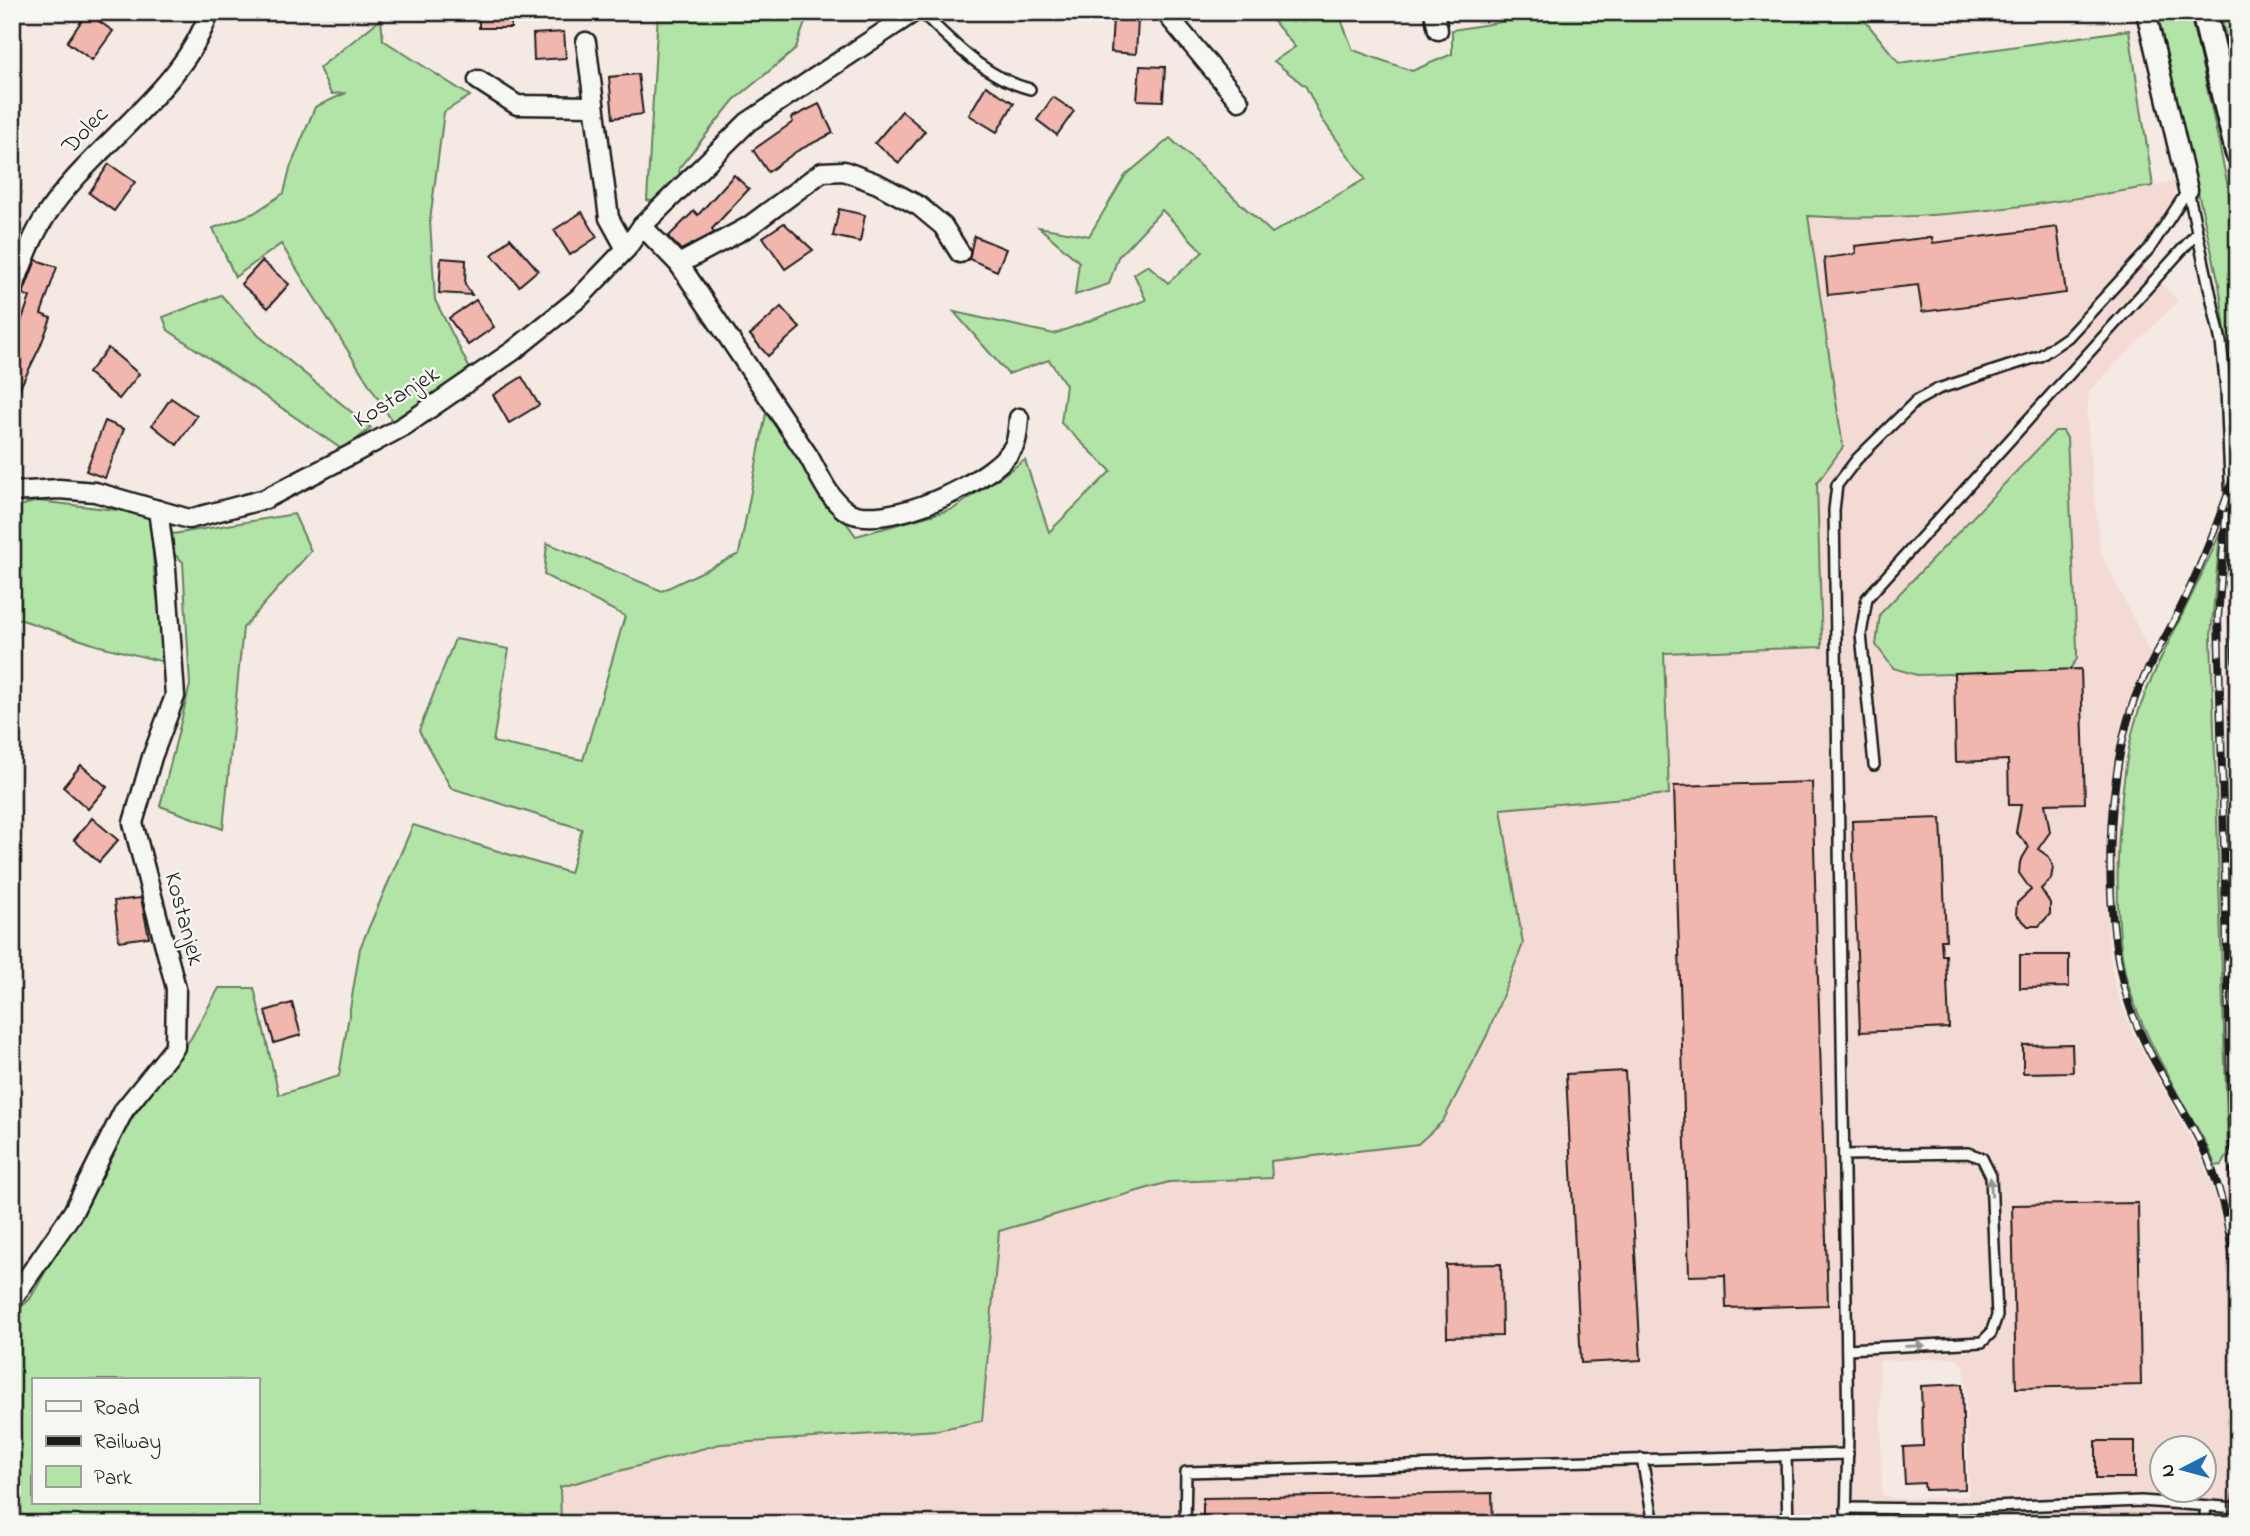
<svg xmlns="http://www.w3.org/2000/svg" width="2250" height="1536" font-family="'Indie Flower',sans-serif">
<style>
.built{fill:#f4dad4;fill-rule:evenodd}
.green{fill:#b1e4a6;stroke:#668061;stroke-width:2;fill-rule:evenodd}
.building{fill:#f1b6ae;stroke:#1c1c1c;stroke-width:2}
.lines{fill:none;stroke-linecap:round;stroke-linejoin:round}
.service-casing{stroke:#1c1c1c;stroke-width:14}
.minor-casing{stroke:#1c1c1c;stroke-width:23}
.secondary-casing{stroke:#1c1c1c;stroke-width:30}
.service{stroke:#f6f6f2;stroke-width:9}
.minor{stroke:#f6f6f2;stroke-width:18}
.secondary{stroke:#f6f6f2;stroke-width:24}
.rail-casing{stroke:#1c1c1c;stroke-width:8}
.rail{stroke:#f6f6f2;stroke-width:5;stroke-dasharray:16;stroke-linecap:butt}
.oneway{fill:#949492}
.labels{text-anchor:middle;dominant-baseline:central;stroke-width:5;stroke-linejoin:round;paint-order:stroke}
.street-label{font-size:24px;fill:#1c1c1c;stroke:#f6f6f2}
</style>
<rect width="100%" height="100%" fill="#f5e9e4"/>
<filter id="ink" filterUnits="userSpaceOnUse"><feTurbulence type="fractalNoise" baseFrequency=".0143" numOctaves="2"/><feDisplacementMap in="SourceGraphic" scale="14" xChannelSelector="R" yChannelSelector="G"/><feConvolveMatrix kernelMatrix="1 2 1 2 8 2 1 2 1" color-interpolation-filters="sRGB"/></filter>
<g filter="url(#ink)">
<!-- built -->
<path class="built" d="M2174 180 2175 196 2168 217 2132 255 2178 301 2089 391 2087 420 2100 551 2151 655 2126 712 2112 776 2106 834 2119 836V880H2106L2108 944 2115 988 2134 1035 2202 1160 2221 1210 2232 1275 2234 1413 2228 1493 2238 1491V1524H561L560 1487 720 1444 937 1430 981 1421 999 1231 1169 1182 1271 1178V1161L1418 1144 1523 944 1501 809 1669 794 1664 653 1821 647 1817 483 1843 447 1808 215H1909L2045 204 2160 185ZM1955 1358 1965 1368 1969 1496 1895 1499 1882 1494 1880 1361ZM2162 1448H2204V1490H2162Z"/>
<!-- green -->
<g class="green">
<path d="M658 12H809L795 50 734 100 679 168 680 177 654 202 647 200Z"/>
<path d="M1266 12H1338L1353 50 1412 71 1452 54V30L1564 12H1858L1899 63 2129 30 2153 186C2040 205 1923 223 1808 216L1843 447 1817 483 1822 647 1664 653 1669 794 1501 809 1523 944 1487 1035 1443 1121 1418 1144 1271 1161 1272 1178 1169 1182 999 1231 982 1421 937 1430 720 1444 560 1487 561 1524H12V1315L30 1299 128 1124 191 1038 219 988H254L279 1095 339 1076 360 948 413 825 570 873 582 829 451 788 419 731 455 639 509 649 493 742 583 760 625 616 544 575 547 543 662 591 739 554 766 413 856 536 953 509 1025 460 1049 532 1111 471 1061 423 1066 385 1049 360 1008 374 954 312 1054 334 1146 300 1134 274 1148 265 1168 283 1203 252 1162 210 1118 257 1109 284 1075 295 1079 262 1039 227 1089 236 1125 176 1170 138 1272 233 1365 179 1322 119 1306 87 1274 61 1295 47ZM33 1380H257V1503H33Z"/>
<path d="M2157 12H2191L2238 234V428L2219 284Z"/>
<path d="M2220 12H2234L2236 73 2233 68Z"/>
<path d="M381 19 383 40 470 96 444 112 430 221 435 300 470 369 392 421 281 244 235 277 213 228 254 213 284 193 290 168 315 107 346 93 331 94 319 68Z"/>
<path d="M221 295 259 336 371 428 343 450 168 330 163 317Z"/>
<path d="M2055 431H2063L2067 438 2077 647V659L2069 670 1917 675 1893 668 1876 645 1880 614Z"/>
<path d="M38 501 150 514 155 582 168 663 96 645 19 619 12 625V508Z"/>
<path d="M294 514 311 551 243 628 223 829 160 806 190 685 183 562 155 537Z"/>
<path d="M2220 532 2211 637 2228 1155 2222 1165 2215 1166C2209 1145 2196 1127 2186 1109 2164 1068 2141 1029 2128 984 2110 924 2117 775 2137 716 2159 652 2196 595 2220 532Z"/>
</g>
<!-- building -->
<g class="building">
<rect x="479" y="12" width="32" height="16"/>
<path d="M87 13 113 31 92 60 67 42Z"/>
<path d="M1113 18 1138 20 1136 54 1111 52Z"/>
<path d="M564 32 566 58 534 60 533 34Z"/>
<path d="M1140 66 1165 67 1163 101 1137 100Z"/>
<path d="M638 74 643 114 613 118 609 77Z"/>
<path d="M986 86 1014 103 997 132 969 115Z"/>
<path d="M1053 97 1074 111 1057 135 1037 120Z"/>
<path d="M819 104 833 133 797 151 768 172 753 150 793 122 791 118Z"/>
<path d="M902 111 925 131 899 163 875 143Z"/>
<path d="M109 164 135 182 114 211 89 193Z"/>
<path d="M734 175 749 189 712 229 714 233 681 250 668 237 694 211 698 215Z"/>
<path d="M839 209 865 215 860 242 833 236Z"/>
<path d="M582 212 597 237 570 255 554 230Z"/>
<path d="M784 223 813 250 785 269 763 237Z"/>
<path d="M2057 227 2066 293 1922 312 1918 285 1828 295 1824 258 1856 254 1855 246 1932 237 1933 243Z"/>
<path d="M974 236 1006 249 997 271 969 259Z"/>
<path d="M510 238 538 270 519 286 492 255Z"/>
<path d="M441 258 466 260 465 284 472 295 439 293Z"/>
<path d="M36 260 57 267 41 314 51 318 40 347 12 404V346L30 297 23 294Z"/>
<path d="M262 261 289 284 268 308 241 284Z"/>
<path d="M476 300 494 327 468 345 449 318Z"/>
<path d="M781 307 800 328 768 356 750 335Z"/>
<path d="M108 348 139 374 119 399 88 373Z"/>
<path d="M522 377 539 405 509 423 493 395Z"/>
<path d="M171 398 197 416 177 445 152 425Z"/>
<path d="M105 421 124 429 105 478 86 471Z"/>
<path d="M2081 669 2085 803 2045 804 2050 832 2038 849 2049 857 2053 867 2051 879 2041 889 2050 903V914L2039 926H2028L2016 914 2017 903 2031 890 2019 873 2020 862 2029 847 2016 832 2021 805H2009L2008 760 1956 762 1954 673Z"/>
<path d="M81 765 107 787 88 809 63 787Z"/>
<path d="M1812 782 1828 1305 1726 1308 1725 1275 1689 1276 1674 786Z"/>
<path d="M92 818 118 840 99 862 74 840Z"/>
<path d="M1941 818 1946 940H1941L1942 955H1946L1949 1028 1860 1032 1852 821Z"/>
<path d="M141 898 149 937 119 941 114 901Z"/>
<path d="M2020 955H2069V987L2020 988Z"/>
<path d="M292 1003 301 1035 274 1043 265 1011Z"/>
<path d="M2072 1044 2073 1072 2023 1073V1045Z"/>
<path d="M1625 1071 1641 1360 1581 1363 1566 1074Z"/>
<path d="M2138 1203 2141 1385 2016 1388 2012 1205Z"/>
<path d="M1501 1264 1502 1336 1447 1337 1446 1265Z"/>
<path d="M1962 1384 1965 1489 1925 1490 1924 1483 1905 1484 1903 1447 1923 1446 1921 1386Z"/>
<rect x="2096" y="1441" width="39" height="37"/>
<path d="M1492 1493 1493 1524H1203V1498Z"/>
</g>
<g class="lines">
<!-- service casing -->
<g class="service-casing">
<g id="service">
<path d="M921 12C955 44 984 77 1030 89"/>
<path d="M2188 190 2221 342 2226 390 2238 660"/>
<path d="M1874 765 1861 634 1867 598 2197 233"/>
<path d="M1844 1155 1968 1153 1982 1158 1991 1176 1997 1316 1991 1333 1982 1342 1847 1349"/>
<path d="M1786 1456 1788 1524"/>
<path d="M1642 1459 1654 1524"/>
<path d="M1846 1508 1944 1509 2141 1501 2238 1508"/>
<path d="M1185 1524 1186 1472 1848 1454"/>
<path d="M1846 1524 1848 1436 1834 510 1837 485 1857 459 1916 401 1938 389 2040 356 2068 337 2150 248 2188 190"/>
<path d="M2204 1524 2206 1506"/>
</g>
</g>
<!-- minor casing -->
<g class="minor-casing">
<g id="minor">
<path d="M1165 12 1239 101"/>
<path d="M1434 12 1438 30"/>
<path d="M2146 12 2188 190"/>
<path d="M586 42 609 218 626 249"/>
<path d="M478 80 517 105 594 106"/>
<path d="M642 226 679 264 809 457C819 475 828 497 845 510 880 535 999 480 1015 444 1018 437 1018 426 1019 418"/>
<path d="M679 264 748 227 822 172 844 171 878 184 919 206 943 226 960 253"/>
<path d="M12 291C22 266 30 240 45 217 88 149 186 88 209 12"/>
<path d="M12 492 59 489 95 492 189 519 265 499 354 453 404 426 513 351 580 297 626 249 642 226 748 122 914 12"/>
<path d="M12 1300 73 1212 124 1110 175 1047 176 988 133 823 152 757 175 696 166 569 158 510"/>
</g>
</g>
<!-- secondary casing -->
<g class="secondary-casing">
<path id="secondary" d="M2204 12 2238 152"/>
</g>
<!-- service -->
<use href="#service" class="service"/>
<!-- minor -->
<use href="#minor" class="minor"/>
<!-- secondary -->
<use href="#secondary" class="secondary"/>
<!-- rail casing -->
<g class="rail-casing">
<g id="rail">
<path d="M2238 465C2222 512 2204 559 2183 603 2169 632 2152 659 2139 688 2104 769 2101 924 2130 1007 2147 1057 2180 1100 2203 1148 2234 1213 2236 1283 2238 1355"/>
<path d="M2226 512 2218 618 2234 1219"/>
<path d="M2232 1524 2238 1479"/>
</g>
</g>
<!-- rail -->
<use href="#rail" class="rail"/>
</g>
<!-- one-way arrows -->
<defs><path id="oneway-solid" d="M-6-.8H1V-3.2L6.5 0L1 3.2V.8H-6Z" transform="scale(1.75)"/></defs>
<g class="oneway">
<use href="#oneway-solid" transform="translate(1991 1187) rotate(-94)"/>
<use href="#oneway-solid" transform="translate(1915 1346) rotate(-2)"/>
</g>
</g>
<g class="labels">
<!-- street labels -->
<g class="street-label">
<text transform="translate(86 131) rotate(-47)">Dolec</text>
<text transform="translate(397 398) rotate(-32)">Kostanjek</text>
<text transform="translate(183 919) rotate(75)">Kostanjek</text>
</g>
</g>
<!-- margin -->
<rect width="2250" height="1536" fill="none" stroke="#f6f6f2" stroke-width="42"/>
<rect x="21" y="21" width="2208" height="1494" fill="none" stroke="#1c1c1c" stroke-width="2.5" filter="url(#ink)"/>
<!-- legend -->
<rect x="32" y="1378" width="228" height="126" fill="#f6f6f2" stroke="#9f9f9c" stroke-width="2"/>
<rect x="46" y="1401" width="35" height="10" fill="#f6f6f2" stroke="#9f9f9c" stroke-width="2"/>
<text x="94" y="1414" font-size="21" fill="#1c1c1c">Road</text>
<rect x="46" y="1436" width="35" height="10" fill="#1c1c1c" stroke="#9f9f9c" stroke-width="2"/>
<text x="94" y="1448" font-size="21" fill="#1c1c1c">Railway</text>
<rect x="46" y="1466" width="35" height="21" fill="#b1e4a6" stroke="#9f9f9c" stroke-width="2"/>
<text x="94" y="1484" font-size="21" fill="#1c1c1c">Park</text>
<!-- north arrow -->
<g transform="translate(2183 1469) rotate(264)"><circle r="33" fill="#f6f6f2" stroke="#9f9f9c" stroke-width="2"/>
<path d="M0-5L12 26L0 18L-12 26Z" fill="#1f6fb2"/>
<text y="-10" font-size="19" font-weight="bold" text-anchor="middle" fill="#1c1c1c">N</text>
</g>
</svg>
